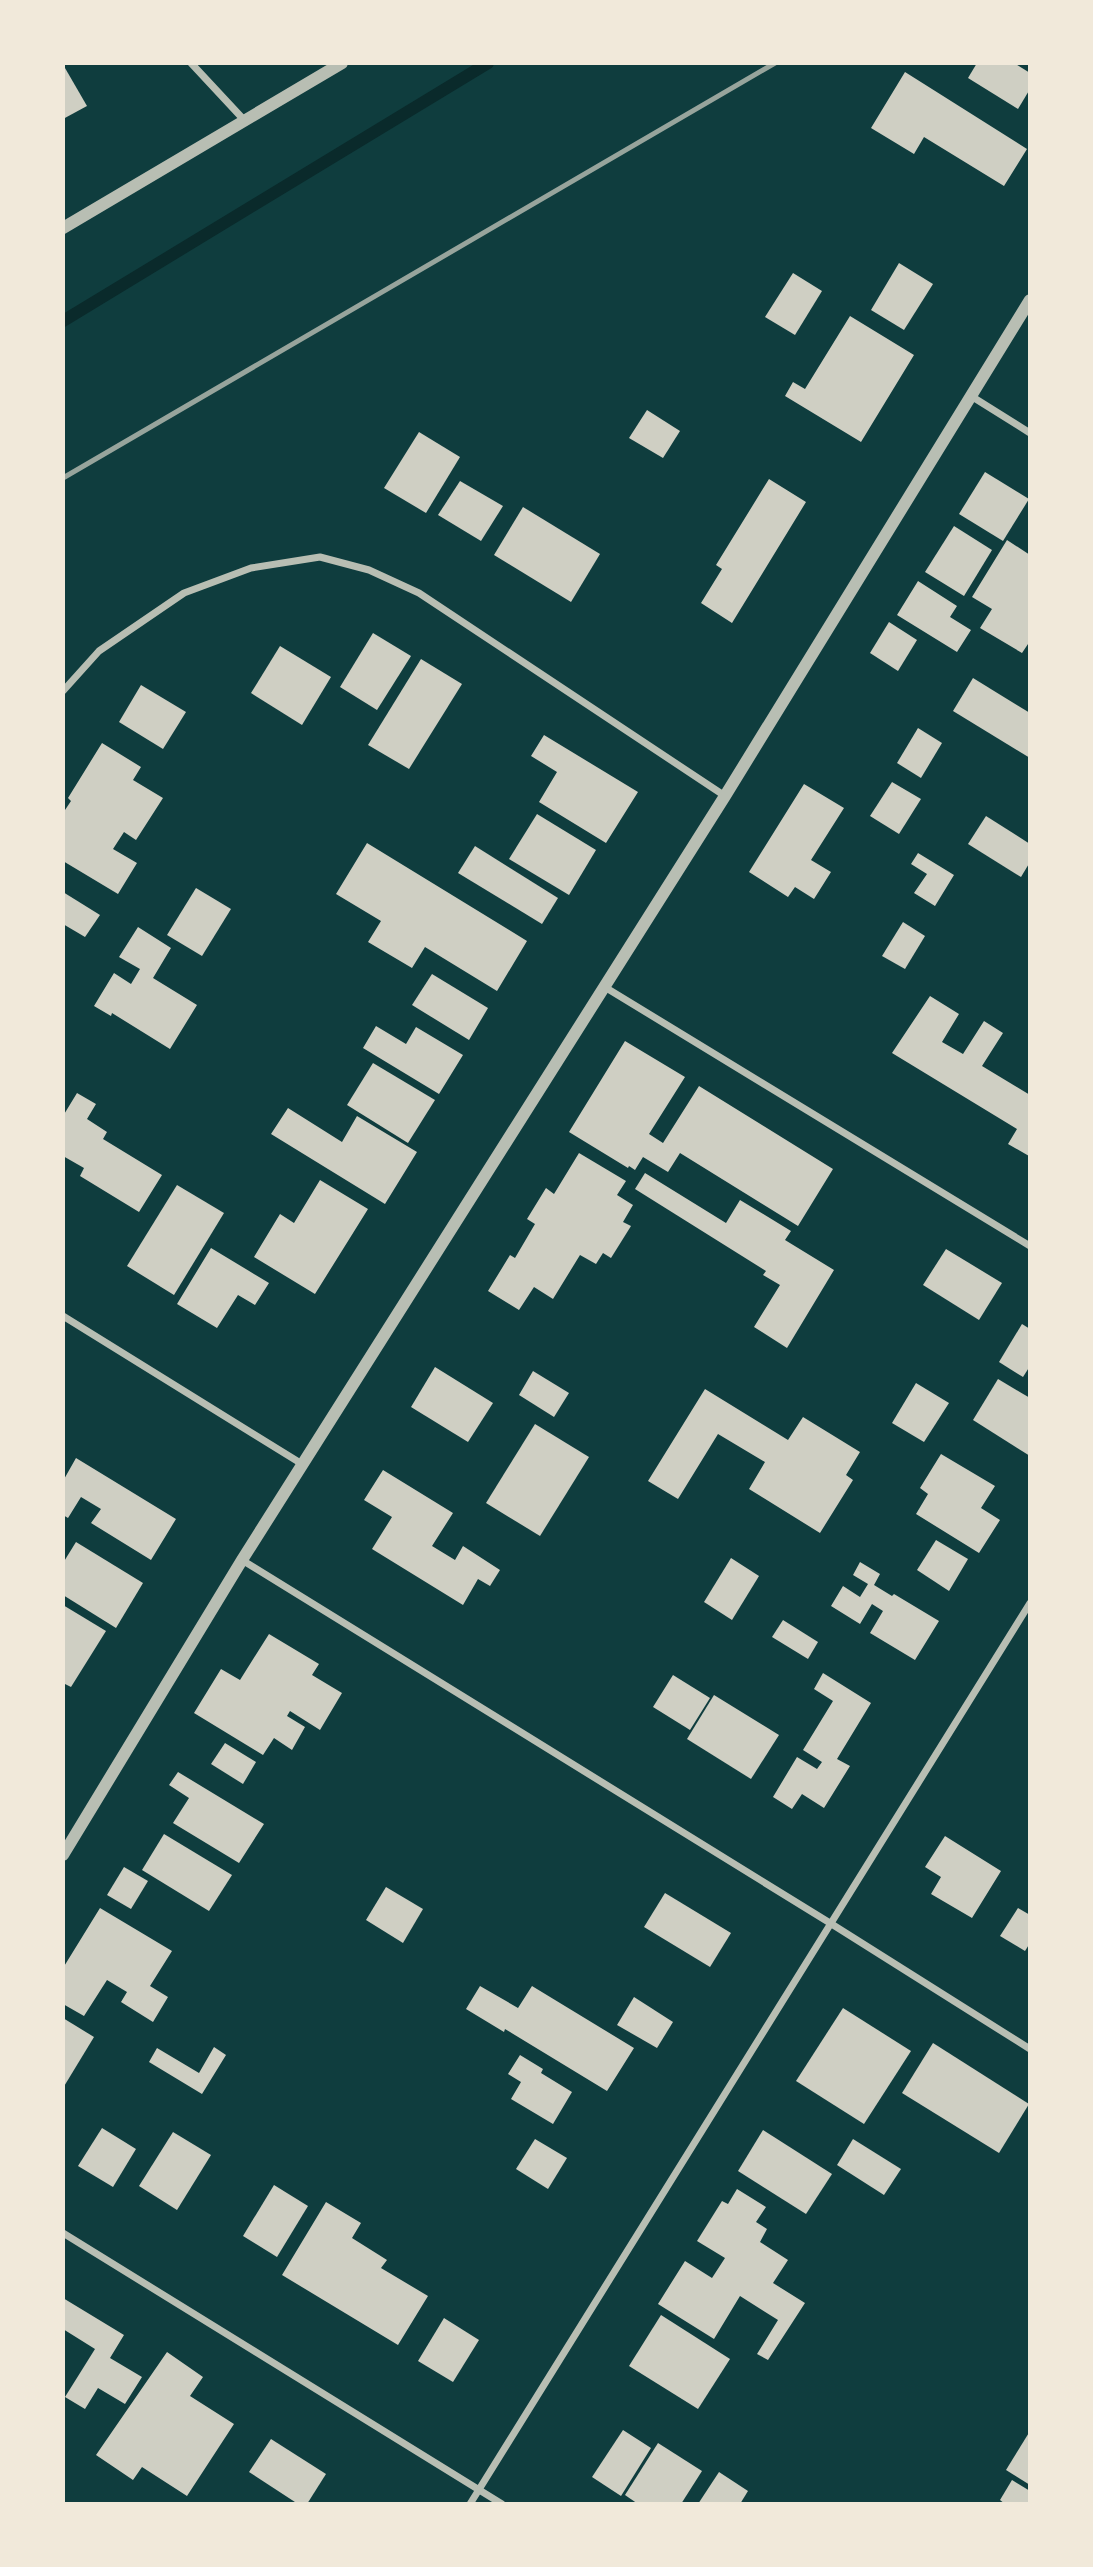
<svg xmlns="http://www.w3.org/2000/svg" width="1093" height="2567" font-family="Karla,sans-serif">
<style>
.lines{fill:none;stroke-linecap:round;stroke-linejoin:round}
.stream{stroke:#0a2a2b;stroke-width:12}
.building{fill:#cfcfc3}
.minor{stroke:#b8beb3;stroke-width:7}
.tertiary{stroke:#b8beb3;stroke-width:12}
.rail{stroke:#97a49c;stroke-width:5}
</style>
<rect width="100%" height="100%" fill="#0f3d3e"/>
<g class="lines">
<!-- stream -->
<path class="stream" d="M63 321 488 63"/>
</g>
<!-- building -->
<g class="building">
<path d="M977 63H1014L1030 73V89L1018 109 968 78Z"/>
<path d="M65 68 87 106 63 119V69Z"/>
<path d="M905 72 1027 149 1004 186 924 137 914 154 871 128Z"/>
<path d="M899 263 933 284 904 330 871 310Z"/>
<path d="M793 273 822 291 795 335 765 317Z"/>
<path d="M850 316 914 355 861 442 785 396 793 382 805 389Z"/>
<path d="M647 410 680 431 663 458 629 438Z"/>
<path d="M419 432 460 457 426 513 384 488Z"/>
<path d="M985 472 1029 499 1003 541 959 514Z"/>
<path d="M769 479 806 502 732 623 701 603 722 569 716 565Z"/>
<path d="M460 481 503 506 481 541 438 515Z"/>
<path d="M523 507 600 554 571 602 494 555Z"/>
<path d="M954 526 992 550 964 596 925 572Z"/>
<path d="M1007 540 1030 555V641L1022 653 980 628 992 609 972 597Z"/>
<path d="M918 581 957 606 950 617 971 630 957 652 897 615Z"/>
<path d="M889 622 917 640 898 671 870 653Z"/>
<path d="M373 633 411 656 377 710 340 687Z"/>
<path d="M280 646 331 677 302 725 251 693Z"/>
<path d="M421 659 462 684 409 769 368 745Z"/>
<path d="M973 678 1030 713V758L953 711Z"/>
<path d="M141 685 186 712 163 749 119 722Z"/>
<path d="M918 728 942 743 921 778 897 763Z"/>
<path d="M544 735 638 792 606 843 539 802 557 772 531 756Z"/>
<path d="M102 743 141 767 133 780 163 798 136 840 124 832 113 849 137 863 118 894 63 861V813L71 801 68 798Z"/>
<path d="M892 782 921 799 899 834 870 816Z"/>
<path d="M804 784 844 808 811 860 831 872 814 899 795 887 788 897 749 872Z"/>
<path d="M537 814 596 850 569 895 509 859Z"/>
<path d="M986 816 1030 844V862L1021 877 968 844Z"/>
<path d="M367 843 527 941 497 991 425 947 412 968 368 942 381 921 336 894Z"/>
<path d="M475 846 558 898 542 924 458 873Z"/>
<path d="M918 853 954 875 935 906 914 893 927 874 911 864Z"/>
<path d="M196 888 231 909 202 956 167 935Z"/>
<path d="M63 892 100 915 85 937 63 924Z"/>
<path d="M903 922 925 936 905 969 882 956Z"/>
<path d="M138 927 171 948 153 978 197 1005 170 1049 112 1013 111 1016 94 1006 114 973 131 984 140 969 119 957Z"/>
<path d="M432 974 488 1008 469 1040 412 1005Z"/>
<path d="M930 996 959 1014 942 1042 963 1054 984 1021 1003 1033 982 1066 1030 1095 1029 1156 1008 1144 1017 1129 892 1053Z"/>
<path d="M376 1026 406 1044 416 1027 463 1055 439 1094 363 1048Z"/>
<path d="M625 1041 685 1077 649 1134 663 1143 699 1086 833 1169 798 1226 680 1153 668 1172 643 1157 635 1170 629 1166 628 1168 569 1132Z"/>
<path d="M373 1063 435 1100 408 1143 347 1105Z"/>
<path d="M77 1093 96 1104 87 1119 107 1132 103 1139 162 1175 139 1212 80 1176 84 1168 63 1156V1116Z"/>
<path d="M288 1108 342 1142 357 1116 417 1152 385 1204 271 1134Z"/>
<path d="M579 1153 626 1181 617 1195 633 1205 623 1222 631 1226 611 1258 603 1253 596 1264 580 1255 553 1299 534 1287 519 1310 488 1291 510 1255 515 1258 535 1224 527 1219 546 1188 554 1194Z"/>
<path d="M645 1173 726 1223 740 1200 791 1231 785 1240 834 1270 787 1348 754 1327 780 1285 763 1275 766 1271 635 1189Z"/>
<path d="M320 1180 368 1209 315 1294 254 1257 280 1214 294 1223Z"/>
<path d="M177 1185 224 1213 174 1295 127 1266Z"/>
<path d="M211 1248 269 1283 255 1305 238 1295 217 1328 177 1304Z"/>
<path d="M946 1249 1002 1283 979 1320 923 1285Z"/>
<path d="M1022 1324 1030 1329V1366L1023 1377 999 1362Z"/>
<path d="M435 1367 493 1403 468 1442 411 1407Z"/>
<path d="M533 1371 569 1393 554 1417 519 1395Z"/>
<path d="M998 1379 1030 1398V1456L973 1420Z"/>
<path d="M916 1383 949 1403 924 1442 892 1423Z"/>
<path d="M705 1389 788 1440 803 1417 860 1452 846 1475 853 1480 820 1533 749 1489 765 1462 718 1434 678 1499 648 1481Z"/>
<path d="M535 1424 589 1457 540 1536 486 1503Z"/>
<path d="M941 1454 995 1486 981 1508 1000 1520 979 1553 916 1514 928 1494 920 1488Z"/>
<path d="M76 1458 176 1519 151 1560 91 1523 101 1509 81 1497 68 1518 63 1515V1481Z"/>
<path d="M383 1470 453 1513 432 1546 455 1560 463 1546 500 1570 490 1586 478 1579 463 1605 372 1549 392 1517 364 1500Z"/>
<path d="M936 1540 968 1559 949 1591 917 1570Z"/>
<path d="M76 1542 143 1583 116 1628 63 1595V1563Z"/>
<path d="M731 1558 759 1576 732 1620 704 1602Z"/>
<path d="M860 1562 880 1574 874 1585 892 1596 894 1594 939 1621 915 1660 870 1633 883 1611 872 1604 860 1624 831 1606 843 1586 860 1597 868 1584 853 1575Z"/>
<path d="M63 1605 106 1631 71 1687 63 1683Z"/>
<path d="M783 1620 818 1642 808 1659 772 1637Z"/>
<path d="M269 1634 319 1664 312 1675 342 1693 320 1730 290 1711 287 1716 305 1727 292 1750 274 1738 263 1755 194 1713 221 1669 240 1680Z"/>
<path d="M823 1673 871 1703 837 1759 850 1766 824 1808 802 1794 792 1809 773 1797 797 1757 817 1769 822 1762 803 1750 833 1701 814 1689Z"/>
<path d="M673 1675 710 1698 690 1730 653 1707Z"/>
<path d="M714 1695 779 1735 751 1779 687 1739Z"/>
<path d="M225 1743 256 1762 243 1784 211 1764Z"/>
<path d="M178 1772 264 1824 239 1863 173 1823 189 1798 169 1785Z"/>
<path d="M164 1834 232 1875 209 1911 142 1870Z"/>
<path d="M945 1836 1001 1871 972 1918 931 1894 941 1877 925 1867Z"/>
<path d="M124 1867 148 1881 131 1909 107 1895Z"/>
<path d="M386 1887 423 1909 403 1943 366 1920Z"/>
<path d="M665 1893 731 1933 710 1967 644 1927Z"/>
<path d="M100 1908 172 1951 150 1986 168 1997 153 2022 121 2002 127 1992 107 1980 84 2016 63 2004V1968Z"/>
<path d="M1018 1908 1030 1915V1943L1025 1951 1000 1936Z"/>
<path d="M480 1986 518 2008 532 1986 634 2048 607 2091 505 2029 504 2032 466 2009Z"/>
<path d="M634 1997 673 2022 657 2048 617 2025Z"/>
<path d="M843 2008 911 2051 864 2124 796 2081Z"/>
<path d="M63 2018 94 2037 63 2088Z"/>
<path d="M933 2043 1029 2104 999 2153 902 2093Z"/>
<path d="M214 2047 226 2055 202 2094 149 2062 157 2048 199 2073Z"/>
<path d="M520 2055 543 2069 541 2073 572 2092 553 2124 511 2099 521 2082 508 2074Z"/>
<path d="M102 2128 136 2149 113 2187 78 2166Z"/>
<path d="M763 2130 832 2174 806 2214 738 2171Z"/>
<path d="M173 2132 211 2155 177 2210 139 2186Z"/>
<path d="M535 2139 567 2158 548 2189 516 2169Z"/>
<path d="M853 2139 901 2169 884 2195 837 2165Z"/>
<path d="M274 2185 308 2206 277 2257 243 2236Z"/>
<path d="M737 2189 766 2207 756 2222 767 2229 760 2242 788 2260 773 2283 805 2303 768 2360 757 2354 778 2320 740 2296 714 2339 658 2304 685 2261 712 2278 725 2258 697 2241 722 2201 728 2204Z"/>
<path d="M326 2202 361 2223 352 2238 387 2260 381 2268 428 2296 398 2345 282 2275Z"/>
<path d="M63 2298 124 2335 110 2358 142 2377 125 2404 98 2388 85 2409 65 2397 95 2349 63 2329Z"/>
<path d="M661 2315 730 2359 698 2409 629 2366Z"/>
<path d="M444 2318 479 2340 453 2382 418 2361Z"/>
<path d="M167 2352 203 2377 190 2396 234 2424 187 2496 142 2467 133 2480 96 2455Z"/>
<path d="M623 2430 651 2448 621 2496 592 2477Z"/>
<path d="M1030 2431V2485L1006 2470Z"/>
<path d="M271 2439 326 2474 307 2504H298L249 2472Z"/>
<path d="M658 2443 702 2471 681 2504H638L625 2495Z"/>
<path d="M719 2472 748 2491 740 2504H698Z"/>
<path d="M1012 2480 1030 2491V2504H1005L1000 2500Z"/>
</g>
<g class="lines">
<!-- minor -->
<g class="minor">
<path d="M191 63 245 121"/>
<path d="M971 396 1030 433"/>
<path d="M63 691 99 651 184 593 251 568 320 557 369 570 419 593 725 796"/>
<path d="M603 986 1030 1246"/>
<path d="M63 1316 302 1464"/>
<path d="M242 1560 830 1923 1030 2049"/>
<path d="M63 2233 502 2504"/>
<path d="M470 2504 1030 1603"/>
</g>
<!-- tertiary -->
<g class="tertiary">
<path d="M63 228 342 63"/>
<path d="M63 1855 242 1560 725 796 1030 300"/>
</g>
<!-- rail -->
<path class="rail" d="M63 478 775 63"/>
</g>
<!-- border -->
<rect width="1093" height="2567" fill="none" stroke="#f1e9da" stroke-width="130"/>
</svg>
